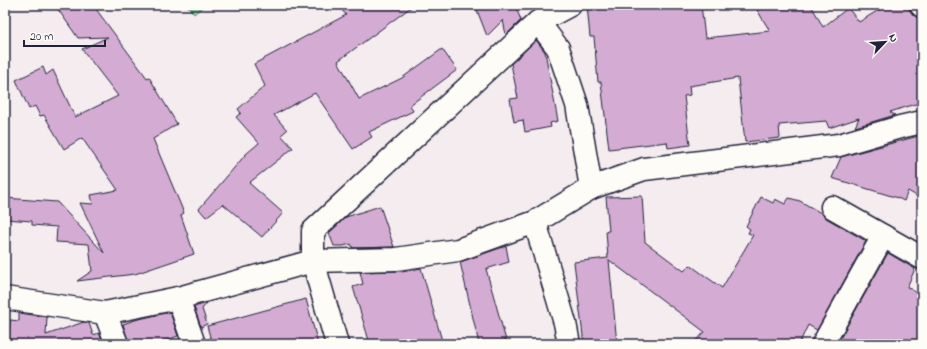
<svg xmlns="http://www.w3.org/2000/svg" width="927" height="349" font-family="'Indie Flower',sans-serif">
<style>
.green{fill:#92dcac;stroke:#5a7f74}
.building{fill:#d4acd3;stroke:#22223b}
.lines{fill:none;stroke-linecap:round;stroke-linejoin:round}
.minor-casing{stroke:#22223b;stroke-width:25}
.minor{stroke:#fdfcf7;stroke-width:22}
</style>
<rect width="100%" height="100%" fill="#f5ecf0"/>
<filter id="ink" filterUnits="userSpaceOnUse"><feTurbulence type="fractalNoise" baseFrequency=".025" numOctaves="2"/><feDisplacementMap in="SourceGraphic" scale="8" xChannelSelector="R" yChannelSelector="G"/><feConvolveMatrix kernelMatrix="1 2 1 2 8 2 1 2 1" color-interpolation-filters="sRGB"/></filter>
<g filter="url(#ink)">
<!-- green -->
<path class="green" d="M187 5H205L194 14Z"/>
<!-- building -->
<g class="building">
<path d="M55 5H93L147 78 149 77 177 124 153 139 184 213 181 215 194 254 135 274 77 281 92 271 89 244 56 242 57 227 32 225V221L5 219V198L57 202 104 253 80 203 93 204 91 195 118 190 82 138 64 149 44 115 40 116 35 106 29 109 16 80 43 67 46 75 53 70 75 117 118 96 82 49 108 37 78 38Z"/>
<path d="M338 5H414L338 61 359 99 402 78 442 49 457 70 410 105 413 111 369 132 372 137 353 149 315 93 274 115 287 130 281 135 293 148 249 183 283 213 262 237 223 204 206 217 199 209 246 154 259 143 236 117 241 113 238 109 265 86 254 64 346 15Z"/>
<path d="M475 5H519L516 8 521 20 506 35 503 20 487 36Z"/>
<path d="M587 5H701L705 38 770 31 754 5H811L823 27 848 8 859 22 887 5H909V9L913 15 918 18H922V102L890 112 895 115 855 127 859 118 829 128 826 121 779 125 780 138 745 142 738 78 689 86 690 95 684 96 690 145 668 148 667 142 609 149 601 82H598L594 37H590Z"/>
<path d="M536 40 545 52 558 121 550 123 551 127 525 132 523 120 514 122 510 99 518 98 511 64Z"/>
<path d="M922 135V199L908 191 904 201 898 198 832 178 841 157Z"/>
<path d="M642 196 645 242 684 271 690 265 722 288 753 235 748 233 750 229 746 226 761 197 773 203 775 199 785 204 789 198 800 201 821 213 826 218 866 241 817 330 808 325 799 344H692L705 332 609 260 617 344H584L574 262 608 258 606 231H609L606 197Z"/>
<path d="M380 206 394 247 353 248 351 244 343 246H334L329 233 346 217Z"/>
<path d="M506 246 509 262 486 269 507 344H479L460 262Z"/>
<path d="M888 253 915 269 907 287 922 296V344H841L838 342Z"/>
<path d="M421 268 443 344H370L353 287 363 284 360 272 402 271V272Z"/>
<path d="M306 299 318 344H212L207 326Z"/>
<path d="M207 303 202 309 207 324 201 327 194 307Z"/>
<path d="M170 312 178 336 156 344H129L123 324 135 320Z"/>
<path d="M19 313 47 317 46 335 84 322 89 323 93 335 99 333 104 344H8L10 320 19 321Z"/>
</g>
<g class="lines">
<!-- minor casing -->
<g class="minor-casing">
<g id="minor">
<path d="M921 5 922 6"/>
<path d="M538 22 558 48 577 105 591 188"/>
<path d="M832 207 922 258"/>
<path d="M535 222 565 323 569 344"/>
<path d="M5 298 105 313 178 298 313 261V231L538 22 570 5"/>
<path d="M178 298 194 344"/>
<path d="M105 313 117 344"/>
<path d="M337 344 313 261 396 259 458 250 535 222 591 188 644 169 839 145 900 127 922 122"/>
<path d="M823 344 883 236"/>
</g>
</g>
<!-- minor -->
<use href="#minor" class="minor"/>
</g>
</g>
<!-- margin -->
<rect width="927" height="349" fill="none" stroke="#fdfcf7" stroke-width="20"/>
<rect x="10" y="10" width="907" height="329" fill="none" stroke="#22223b" stroke-width="1.5" filter="url(#ink)"/>
<!-- north arrow -->
<g transform="translate(885 42) rotate(65)" stroke="#fdfcf7" stroke-width="3" paint-order="stroke">
<path d="M0-3L7 15L0 10L-7 15Z" fill="#22223b"/>
<text y="-6" font-size="11" font-weight="bold" text-anchor="middle" fill="#22223b">N</text>
</g>
<!-- scale -->
<path d="M24 40v6h81v-6" fill="none" stroke="#22223b" stroke-width="2"/>
<text x="30" y="40" font-size="12" fill="#22223b" stroke="#fdfcf7" stroke-width="3" paint-order="stroke">20 m</text>
</svg>
